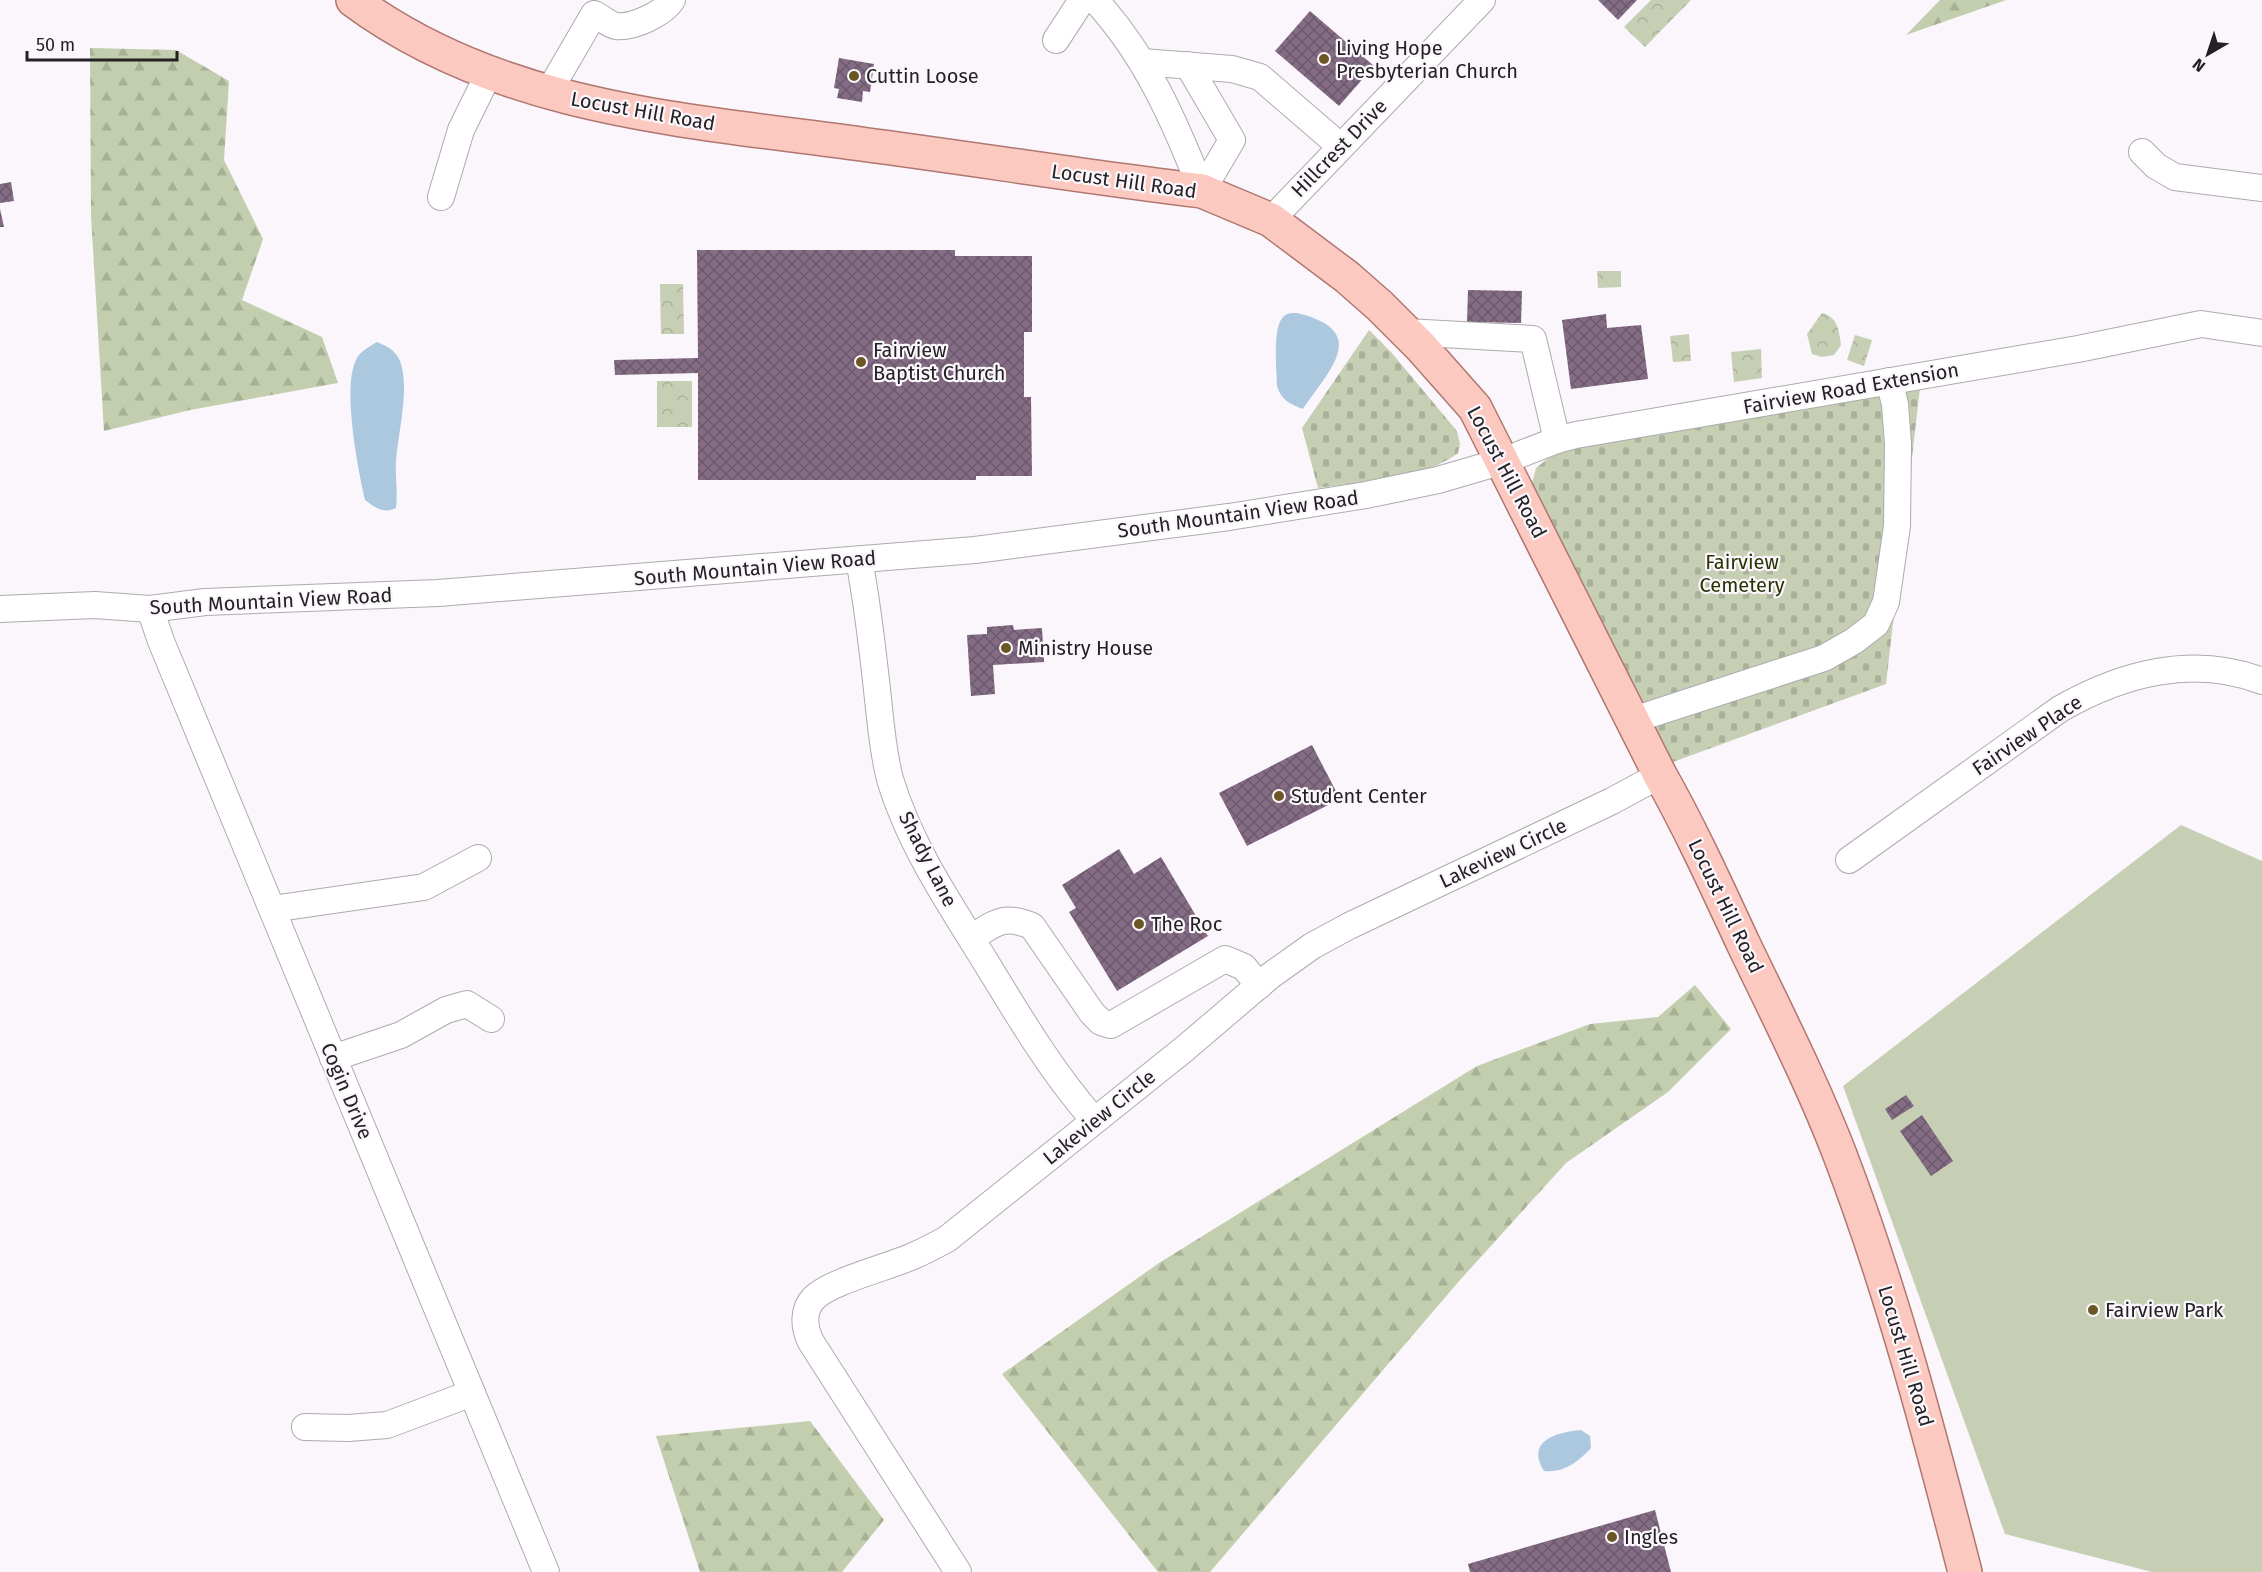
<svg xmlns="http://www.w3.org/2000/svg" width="2262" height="1572" font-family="'Fira Sans',sans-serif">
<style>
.forest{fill:url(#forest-firs)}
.cemetery{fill:url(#cemetery-stones)}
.park{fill:url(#park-crowns)}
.pitch{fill:#c6cfb3}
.water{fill:#abc8df}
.building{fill:url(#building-cross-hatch)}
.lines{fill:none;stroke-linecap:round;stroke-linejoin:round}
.minor-casing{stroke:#aeaaae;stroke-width:28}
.major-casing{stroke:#af776f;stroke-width:36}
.minor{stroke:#fff;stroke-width:26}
.major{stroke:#fcc9c1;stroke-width:33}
.poi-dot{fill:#6a5725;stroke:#faf6fb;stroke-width:2}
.labels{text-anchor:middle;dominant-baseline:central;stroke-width:4.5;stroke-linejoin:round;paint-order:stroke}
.poi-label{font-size:20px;fill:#232123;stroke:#faf6fb;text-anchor:start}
.street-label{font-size:20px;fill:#232123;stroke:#faf6fb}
.park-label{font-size:20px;fill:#283300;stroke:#faf6fb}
</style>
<defs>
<pattern id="forest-firs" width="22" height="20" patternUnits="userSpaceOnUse" patternTransform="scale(1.5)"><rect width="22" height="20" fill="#c3ceae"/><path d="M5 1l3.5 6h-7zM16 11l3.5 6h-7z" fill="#a7b195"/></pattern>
<pattern id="cemetery-stones" width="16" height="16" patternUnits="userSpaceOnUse" patternTransform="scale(1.5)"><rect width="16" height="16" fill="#c6cfb3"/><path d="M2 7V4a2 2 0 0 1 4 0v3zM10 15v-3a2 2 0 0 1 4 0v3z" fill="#aab19a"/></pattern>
<pattern id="park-crowns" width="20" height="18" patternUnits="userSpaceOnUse" patternTransform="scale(1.5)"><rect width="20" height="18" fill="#c6cfb3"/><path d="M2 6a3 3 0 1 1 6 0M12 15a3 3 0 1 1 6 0" fill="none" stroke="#aab19a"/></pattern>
<pattern id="building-cross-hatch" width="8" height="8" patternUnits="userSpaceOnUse" patternTransform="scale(1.5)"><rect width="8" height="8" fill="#836c84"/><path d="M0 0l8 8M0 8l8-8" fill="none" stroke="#6b586c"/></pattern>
</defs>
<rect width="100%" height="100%" fill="#faf6fb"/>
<!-- forest -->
<g class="forest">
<path d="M1940 0H2006L1906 35Z"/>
<path d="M90 48 176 50 229 81 224 160 263 239 242 300 322 337 338 383 190 410 104 431 91 216Z"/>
<path d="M1695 985 1731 1029 1668 1092 1566 1163 1460 1280 1210 1572H1158L1002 1374 1159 1263 1477 1066 1590 1024 1658 1017Z"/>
<path d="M810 1421 884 1520 842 1572H700L656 1436Z"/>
</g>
<!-- cemetery -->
<g class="cemetery">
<path d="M1369 330 1391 352 1457 431 1460 444 1458 453C1421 481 1363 481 1318 488L1302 428Z"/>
<path d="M1920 388 1886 684 1673 762 1651 726 1530 491 1536 468 1557 451Z"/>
</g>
<!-- park -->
<g class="park">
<path d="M1651 0H1691L1645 47 1624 27Z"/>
<path d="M1597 271H1621V287L1598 288Z"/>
<path d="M660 284H683L684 334H661Z"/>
<path d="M1822 313C1838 317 1839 331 1841 345L1834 355 1822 357 1812 354 1807 334Z"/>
<path d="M1689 334 1691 361 1673 362 1670 336Z"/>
<path d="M1855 335 1872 340 1864 366 1847 360Z"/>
<path d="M1761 349 1762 378 1734 382 1731 352Z"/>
<rect x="657" y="381" width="35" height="46"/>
</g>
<!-- pitch -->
<path class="pitch" d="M2181 825 2262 861V1572H2152L2005 1534 1843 1086Z"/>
<!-- water -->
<g class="water">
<path d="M1297 313C1371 331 1330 369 1303 409 1290 404 1281 400 1277 386 1277 369 1272 329 1283 317 1287 313 1291 313 1297 313Z"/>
<path d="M377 342C386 346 394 349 399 359 411 385 398 432 396 461 395 477 398 492 396 508 384 514 375 508 365 500 358 469 342 388 356 360 360 351 369 347 377 342Z"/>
<path d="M1581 1430 1590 1436 1591 1448C1578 1462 1564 1473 1544 1471 1525 1441 1557 1432 1581 1430Z"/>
</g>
<!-- building -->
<g class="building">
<path d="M1598 0H1637L1618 20Z"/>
<path d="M1310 11 1374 66 1339 106 1275 51Z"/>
<path d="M839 58 874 64 870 92 863 91 862 102 837 98 839 89 834 88Z"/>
<path d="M11 182 14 201 0 203V184Z"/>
<path d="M0 209 4 227H0Z"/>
<path d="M697 250H955V256H1032V332H1024V397H1031L1032 476H976V480H698V373L615 375 614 360 698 358Z"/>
<path d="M1468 290 1522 291 1521 323 1467 322Z"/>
<path d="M1606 314 1607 328 1641 325 1648 379 1571 389 1562 320Z"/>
<path d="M1013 625 1014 630 1042 628 1044 662 993 665 995 694 971 696 967 635 987 634V627Z"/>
<path d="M1312 745 1340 799 1247 846 1219 793Z"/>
<path d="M1119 849 1134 874 1161 857 1208 936 1117 991 1069 912 1076 908 1062 885Z"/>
<path d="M1906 1095 1914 1106 1892 1120 1885 1109Z"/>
<path d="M1922 1115 1953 1161 1931 1176 1900 1131Z"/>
<path d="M1655 1510 1671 1572H1470L1468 1564Z"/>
</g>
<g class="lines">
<!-- minor casing -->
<g class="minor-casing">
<g id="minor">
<path d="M1095 0C1146 55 1175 122 1202 191"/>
<path d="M1056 40 1082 0"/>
<path d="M1142 62 1232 69 1260 77 1340 146"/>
<path d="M1188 65 1232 140 1202 191"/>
<path d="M548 93 594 14C601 17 609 25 616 26 633 28 663 14 672 0"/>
<path d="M2142 152 2156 166 2175 177 2262 188"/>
<path d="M441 197 461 130 489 73"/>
<path d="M1271 220 1482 0"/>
<path d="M1406 332 1533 339 1557 440"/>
<path d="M859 560C868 606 873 652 878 699 881 726 883 753 890 779 909 843 947 900 982 956 1017 1013 1050 1070 1094 1120"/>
<path d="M0 609 95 605 150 609 205 602 438 593 975 550 1229 517 1366 495 1438 480 1503 461 1557 440 1576 435 2078 349 2201 324 2262 333"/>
<path d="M150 609 161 641 546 1572"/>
<path d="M1633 720 1824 658 1854 641 1876 624 1886 602 1897 526 1898 444 1895 404 1889 381"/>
<path d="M1849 860 2060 709C2121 674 2193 654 2262 681"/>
<path d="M272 909 424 887 478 858"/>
<path d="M971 938C996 923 1002 914 1032 926L1092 1013 1101 1022 1111 1025 1225 959 1244 967 1259 986"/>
<path d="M333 1058 401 1035 446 1010 467 1004 491 1019"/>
<path d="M305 1427 348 1428 387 1425 472 1393"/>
<path d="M958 1572 811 1342C804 1328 802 1310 814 1298 831 1281 889 1267 913 1256 925 1251 936 1245 947 1239L1183 1050 1270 976 1312 946 1349 926 1612 801 1660 775"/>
</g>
</g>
<!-- major casing -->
<g class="major-casing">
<path id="major" d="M353 0C500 109 685 120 861 144 974 159 1088 177 1202 191L1271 220 1347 277 1380 306 1421 347 1475 408 1660 775C1690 828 1716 885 1742 941 1776 1012 1812 1082 1840 1155 1892 1291 1929 1432 1965 1572"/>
</g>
<!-- minor -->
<use href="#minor" class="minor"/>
<!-- major -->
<use href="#major" class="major"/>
</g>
<!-- markers -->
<g class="poi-dot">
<circle cx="1324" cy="59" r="6"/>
<circle cx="854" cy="76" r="6"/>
<circle cx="861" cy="362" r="6"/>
<circle cx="1006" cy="648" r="6"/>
<circle cx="1279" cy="796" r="6"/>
<circle cx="1139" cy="924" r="6"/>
<circle cx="2093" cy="1310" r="6"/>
<circle cx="1612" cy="1537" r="6"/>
</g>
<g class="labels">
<!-- poi labels -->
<g class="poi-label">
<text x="1336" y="48">Living Hope<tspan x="1336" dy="23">Presbyterian Church</tspan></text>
<text x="866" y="76">Cuttin Loose</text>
<text x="873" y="350">Fairview<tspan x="873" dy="23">Baptist Church</tspan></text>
<text x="1018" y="648">Ministry House</text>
<text x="1291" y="796">Student Center</text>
<text x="1151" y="924">The Roc</text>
<text x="2105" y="1310">Fairview Park</text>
<text x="1624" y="1537">Ingles</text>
</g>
<!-- street labels -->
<g class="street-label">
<text transform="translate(643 111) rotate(10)">Locust Hill Road</text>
<text transform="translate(1339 148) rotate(-46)">Hillcrest Drive</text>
<text transform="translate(1124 181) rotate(8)">Locust Hill Road</text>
<text transform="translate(1851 388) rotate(-10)">Fairview Road Extension</text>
<text transform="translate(1507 472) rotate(62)">Locust Hill Road</text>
<text transform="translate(1238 514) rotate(-8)">South Mountain View Road</text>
<text transform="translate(755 568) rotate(-5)">South Mountain View Road</text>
<text transform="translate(271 601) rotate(-3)">South Mountain View Road</text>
<text transform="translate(2027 735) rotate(-34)">Fairview Place</text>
<text transform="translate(1503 853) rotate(-25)">Lakeview Circle</text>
<text transform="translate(928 859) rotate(63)">Shady Lane</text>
<text transform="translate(1726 906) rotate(64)">Locust Hill Road</text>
<text transform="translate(347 1091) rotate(67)">Cogin Drive</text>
<text transform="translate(1099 1117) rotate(-39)">Lakeview Circle</text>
<text transform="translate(1906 1356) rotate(73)">Locust Hill Road</text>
</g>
<!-- park labels -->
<g class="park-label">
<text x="1742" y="562">Fairview<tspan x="1742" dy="23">Cemetery</tspan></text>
</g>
</g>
<!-- north arrow -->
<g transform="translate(2208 54) rotate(219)" stroke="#faf6fb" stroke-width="4.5" paint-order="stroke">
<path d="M0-4.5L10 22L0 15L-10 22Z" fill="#232123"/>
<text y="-9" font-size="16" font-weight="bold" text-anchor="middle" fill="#232123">N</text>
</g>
<!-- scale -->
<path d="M27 51v9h150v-9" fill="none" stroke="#232123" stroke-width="3"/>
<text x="36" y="51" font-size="18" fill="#232123" stroke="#faf6fb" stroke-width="4.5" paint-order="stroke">50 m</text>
</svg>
